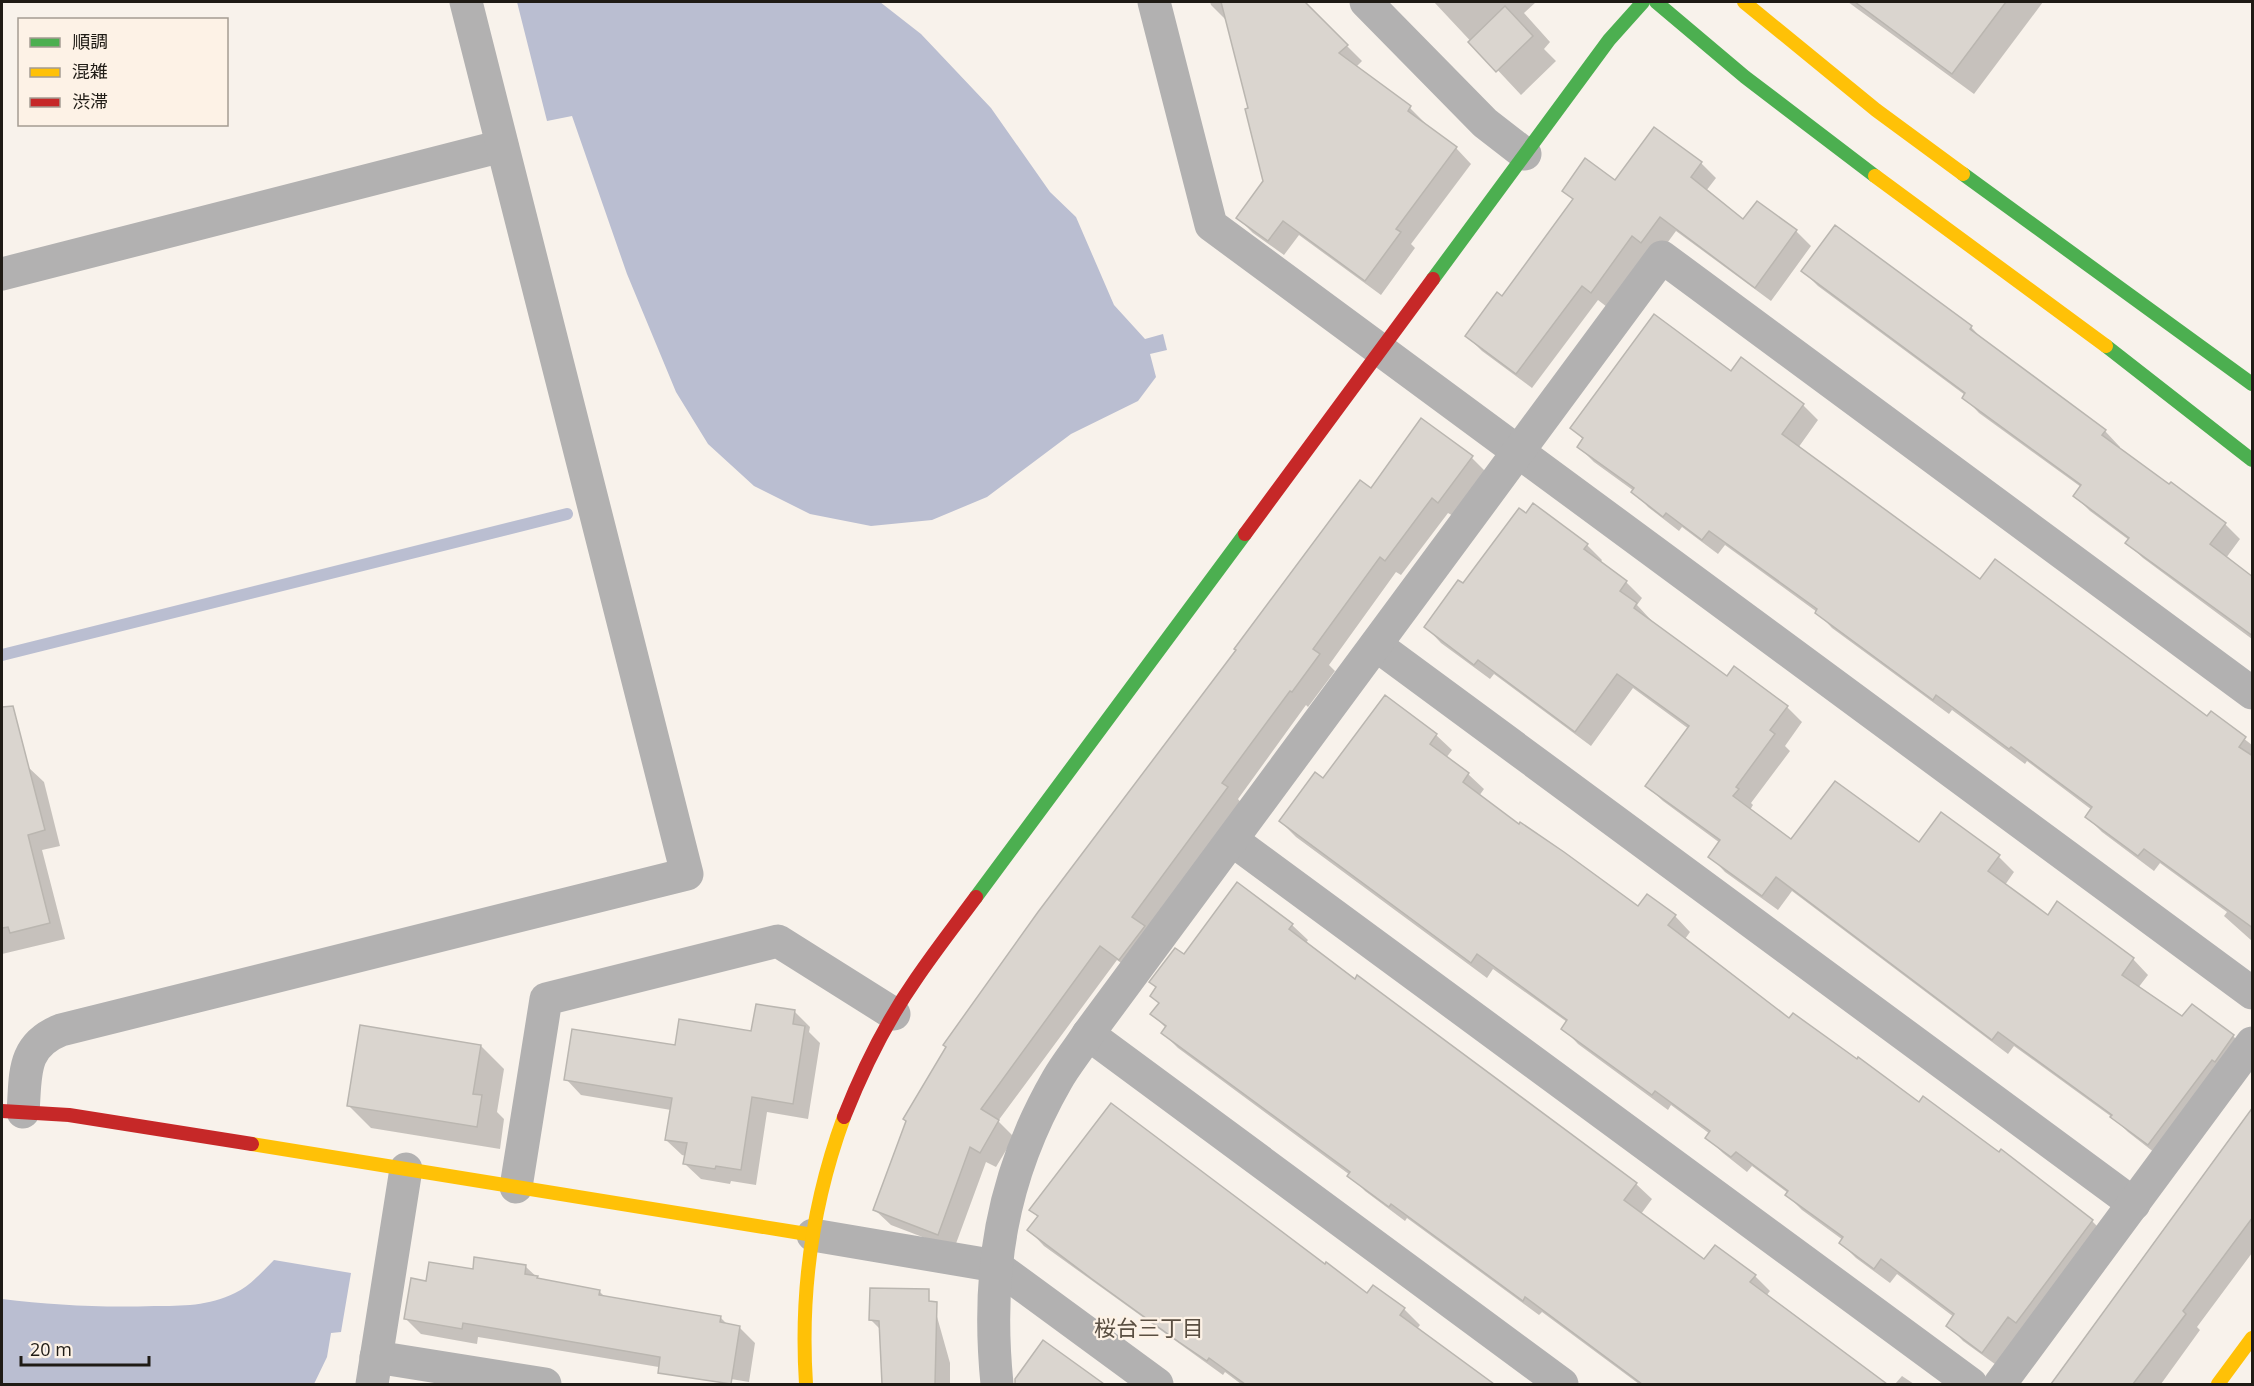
<svg xmlns="http://www.w3.org/2000/svg" width="2254" height="1386" font-family="'Open Sans','Noto Sans JP',sans-serif">
<style>
.water{fill:#babed1}
.shadow{fill:#0003}
.lines{fill:none;stroke-linecap:round;stroke-linejoin:round}
.stream{stroke:#babed1;stroke-width:12}
.building{fill:#dad5cf;stroke:#bab6b0;stroke-width:1.5}
.street{stroke:#b2b1b1;stroke-width:33}
.fast{stroke:#4caf50;stroke-width:14}
.slow{stroke:#ffc107;stroke-width:14}
.jam{stroke:#c62828;stroke-width:14}
.labels{text-anchor:middle;dominant-baseline:central;stroke-width:4.5;stroke-linejoin:round;paint-order:stroke}
.neighbourhood-label{font-size:22px;fill:#5a4f42;stroke:#fdf2e6}
</style>
<rect width="100%" height="100%" fill="#f8f2eb"/>
<!-- water -->
<g class="water">
<path d="M517 2H880L921 34 991 108 1050 192 1076 217 1114 305 1145 339 1163 334 1167 350 1150 354 1156 377 1138 401 1071 434 987 497 932 520 871 526 810 514 754 486 708 444 676 392 627 274 572 116 547 121Z"/>
<path d="M274 1260 351 1273 341 1332 331 1333 327 1357 314 1384H2V1299C52 1305 103 1308 154 1306 182 1306 209 1306 235 1293 250 1286 262 1272 274 1260Z"/>
</g>
<!-- shadow -->
<g class="shadow">
<path d="M1210 2H1277L1291 57 1325 24 1362 61 1356 67 1410 108 1425 123 1424 124 1456 148 1471 164 1411 244 1415 248 1381 295 1299 235 1284 255 1253 233 1238 218 1264 181 1250 109 1227 21 1211 5Z"/>
<path d="M1434 2H1536L1524 13 1550 42 1544 49 1556 61 1521 95Z"/>
<path d="M1848 2H2043L1974 94Z"/>
<path d="M1701 163 1716 178 1706 191 1744 221 1757 203 1796 231 1811 246 1771 301 1676 231 1657 257 1607 307 1598 300 1532 388 1482 351 1467 336 1502 298 1574 200 1564 190Z"/>
<path d="M1835 227 1971 327 1986 343 2105 431 2120 447 2119 449 2225 524 2240 539 2226 558 2252 578V639L2143 558 2127 543 2129 540 2090 511 2075 496 2081 487 1979 413 1964 397 1965 395 1818 286 1803 271Z"/>
<path d="M1731 373 1803 405 1818 420 1798 448 1980 582 2207 718 2211 713 2252 745V941L2224 916 2227 912 2160 863 2154 871 2102 832 2087 817 2092 810 2027 761 2025 764 1952 710 1949 714 1832 628 1817 612 1725 545 1718 554 1682 527 1679 531 1648 507 1634 491 1594 462 1579 447 1584 440 1571 428Z"/>
<path d="M1422 421 1472 458 1487 473 1455 517 1448 513 1401 575 1396 572 1329 665 1335 671 1308 707 1306 705 1238 799 1242 804 1136 974 1117 960 998 1121 1014 1137 996 1167 986 1162 954 1249 891 1225 875 1210 1371 491Z"/>
<path d="M1587 545 1602 560 1600 563 1626 582 1642 598 1637 605 1651 620 1650 622 1727 678 1787 707 1802 722 1785 746 1790 751 1751 803 1753 805 1750 810 1792 841 1919 844 1942 814 1999 857 2014 872 2005 885 2048 917 2133 959 2148 975 2138 988 2182 1018 2192 1006 2233 1036 2249 1052 2164 1160 2128 1132 2116 1120 2014 1046 2008 1054 1792 891 1778 910 1725 872 1710 856 1720 843 1663 801 1647 786 1689 729 1633 688 1591 746 1494 674 1490 679 1441 643 1426 627 1463 585Z"/>
<path d="M1385 697 1436 735 1452 750 1446 758 1468 774 1484 789 1479 796 1638 908 1675 916 1690 932 1685 939 1790 1020 1919 1104 2092 1221 2107 1236 1999 1367 1963 1341 1948 1325 1954 1317 1897 1274 1890 1283 1856 1258 1841 1243 1843 1240 1802 1210 1787 1195 1788 1193 1752 1166 1747 1172 1723 1153 1707 1138 1710 1134 1671 1105 1668 1110 1578 1044 1563 1028 1567 1022 1493 969 1487 978 1296 837 1280 821 1324 780Z"/>
<path d="M28 767 44 782 60 846 42 850 65 939 2 954V774Z"/>
<path d="M1238 884 1292 925 1308 940 1306 943 1636 1184 1652 1199 1641 1214 1704 1261 1755 1276 1770 1291 1766 1296 1884 1384H1639L1542 1312 1539 1315 1407 1218 1405 1221 1365 1191 1350 1175 1178 1048 1163 1033 1166 1028 1152 1014 1160 1004 1185 957Z"/>
<path d="M794 1011 810 1027 809 1032 820 1043 808 1119 767 1112 756 1185 731 1181 730 1184 701 1179 685 1164 686 1156 682 1155 666 1140 671 1110 581 1095 566 1079 676 1047 753 1032Z"/>
<path d="M481 1046 504 1069 497 1112 504 1119 500 1149 371 1128 348 1105Z"/>
<path d="M2252 1110V1253L2197 1327 2200 1330 2161 1384H2057L2054 1382Z"/>
<path d="M1031 1210 1325 1266 1367 1295 1373 1287 1404 1309 1420 1325 1417 1329 1492 1384H1241L1225 1372 1223 1375 1044 1246 1029 1230 1039 1218Z"/>
<path d="M526 1267 540 1280 599 1291 606 1298 720 1317 729 1326 740 1328 755 1343 749 1382 478 1337 477 1344 421 1334 406 1319 427 1282 474 1271Z"/>
<path d="M919 1290 934 1306 950 1363V1384H883L881 1330 871 1320Z"/>
<path d="M1044 1342 1101 1384H1023L1017 1379Z"/>
<path d="M1902 1376 1914 1384H1895Z"/>
</g>
<g class="lines">
<!-- stream -->
<path class="stream" d="M2 655 567 514"/>
</g>
<!-- building -->
<g class="building">
<path d="M1221 2H1305L1348 45 1339 53 1411 106 1408 111 1457 147 1396 229 1401 232 1365 281 1283 221 1268 241 1236 218 1263 181 1245 109 1248 108Z"/>
<path d="M1855 2H2006L1952 74Z"/>
<path d="M1505 6 1533 36 1496 72 1468 42Z"/>
<path d="M1654 127 1702 162 1691 177 1743 219 1757 201 1797 230 1755 288 1660 217 1641 243 1632 236 1591 293 1582 286 1516 374 1465 336 1497 292 1502 296 1573 199 1562 191 1585 158 1615 180Z"/>
<path d="M1835 225 1972 326 1970 329 2106 430 2102 435 2169 484 2171 482 2226 523 2210 544 2253 577V636L2125 543 2129 538 2073 496 2081 485 1962 398 1965 393 1801 271Z"/>
<path d="M1654 314 1731 371 1741 357 1804 404 1782 434 1980 579 1995 559 2207 716 2211 711 2246 737 2239 747 2253 756V928L2144 849 2138 856 2085 817 2092 807 2011 747 2009 749 1936 695 1933 700 1815 613 1817 609 1709 531 1702 540 1666 513 1663 517 1631 492 1634 488 1577 447 1583 438 1570 428Z"/>
<path d="M1421 418 1473 456 1438 503 1432 498 1385 561 1380 557 1313 649 1320 654 1292 692 1290 691 1222 783 1228 787 1132 917 1145 926 1119 960 1100 946 981 1109 999 1120 980 1153 970 1147 938 1235 873 1210 906 1121 903 1119 946 1047 943 1045 1038 912 1236 650 1234 649 1360 480 1371 488Z"/>
<path d="M1533 503 1588 544 1584 549 1627 581 1620 591 1637 603 1634 608 1727 676 1734 666 1788 706 1770 730 1775 734 1736 787 1739 789 1733 796 1791 839 1835 781 1919 842 1941 812 2000 855 1988 871 2048 915 2057 901 2134 958 2122 975 2182 1016 2192 1004 2234 1035 2215 1062 2212 1060 2148 1145 2110 1117 2112 1115 1998 1032 1992 1040 1776 877 1762 896 1708 857 1720 840 1645 786 1689 726 1617 674 1575 732 1478 660 1474 665 1424 627 1458 580 1463 583 1519 508 1526 513Z"/>
<path d="M1385 695 1437 734 1430 744 1469 773 1463 782 1519 824 1520 822 1564 852 1638 906 1647 894 1676 915 1668 925 1789 1018 1793 1013 1857 1059 1858 1057 1919 1102 1923 1096 1999 1152 2001 1149 2093 1220 2016 1323 2008 1317 1982 1353 1946 1326 1954 1314 1881 1259 1874 1269 1839 1243 1843 1237 1785 1195 1788 1191 1736 1152 1731 1157 1705 1138 1710 1131 1655 1091 1652 1095 1561 1029 1567 1020 1477 954 1471 963 1279 821 1315 772 1323 778Z"/>
<path d="M13 706 45 830 28 835 50 923 10 933 8 927 2 928V707Z"/>
<path d="M1237 882 1293 924 1289 929 1355 979 1357 975 1637 1183 1624 1200 1704 1259 1715 1245 1756 1275 1750 1282 1887 1384H1642L1525 1297 1523 1301 1391 1204 1389 1207 1347 1176 1350 1172 1161 1033 1166 1026 1150 1014 1159 1003 1150 996 1156 987 1149 982 1175 948 1184 954Z"/>
<path d="M756 1004 795 1010 793 1024 805 1026 793 1104 752 1097 741 1170 716 1166 715 1169 683 1164 687 1143 665 1140 672 1098 564 1080 572 1029 675 1045 679 1019 751 1031Z"/>
<path d="M360 1025 481 1045 473 1094 482 1095 477 1127 347 1106Z"/>
<path d="M1111 1103 1325 1264 1326 1262 1367 1293 1373 1285 1405 1308 1400 1315 1494 1384H1245L1209 1358 1207 1361 1179 1342 1092 1279 1027 1230 1038 1216 1029 1210Z"/>
<path d="M2253 1107V1217L2183 1311 2186 1314 2133 1384H2051Z"/>
<path d="M474 1257 526 1265 525 1274 538 1276 537 1278 600 1290 599 1295 721 1316 720 1322 740 1326 731 1384 658 1373 660 1357 463 1323 462 1329 404 1319 411 1278 426 1281 429 1262 473 1269Z"/>
<path d="M870 1288 929 1289V1301L937 1302 935 1384H882L879 1321 869 1320Z"/>
<path d="M1043 1340 1104 1384H1015V1379Z"/>
</g>
<g class="lines">
<!-- street -->
<g class="street">
<path d="M1154 2 1211 225 2252 993"/>
<path d="M1366 2 1485 123 1525 154"/>
<path d="M2 274 502 146"/>
<path d="M1376 645 2134 1204"/>
<path d="M1232 840 1971 1384"/>
<path d="M1088 1034 1562 1384"/>
<path d="M23 1112C26 1075 21 1046 61 1030L687 874 466 2"/>
<path d="M516 1187 546 999 778 941 894 1014"/>
<path d="M813 1235 996 1266 1157 1384"/>
<path d="M376 1357 545 1384"/>
<path d="M372 1384 406 1169"/>
<path d="M997 1384C986 1274 1001 1177 1057 1080 1066 1064 1078 1050 1088 1034L1662 257 2252 693"/>
<path d="M2000 1384 2252 1043"/>
</g>
<!-- fast -->
<g class="fast">
<path d="M1656 2 1745 77 1875 176"/>
<path d="M1963 174 2252 384"/>
<path d="M1433 279 1609 40 1643 2"/>
<path d="M2106 346 2252 460"/>
<path d="M976 897 1245 534"/>
</g>
<!-- slow -->
<g class="slow">
<path d="M1744 2 1876 110 1963 174"/>
<path d="M1875 176 2106 346"/>
<path d="M252 1144 813 1235"/>
<path d="M806 1384C800 1292 812 1204 844 1117"/>
<path d="M2218 1384 2252 1338"/>
</g>
<!-- jam -->
<g class="jam">
<path d="M1245 534 1433 279"/>
<path d="M2 1111 69 1115 252 1144"/>
<path d="M844 1117C863 1069 886 1022 916 979 935 951 956 924 976 897"/>
</g>
</g>
<g class="labels">
<!-- neighbourhood labels -->
<g class="neighbourhood-label">
<text x="1149" y="1327">桜台三丁目</text>
</g>
</g>
<!-- border -->
<rect width="2254" height="1386" fill="none" stroke="#1f1b15" stroke-width="6"/>
<!-- legend -->
<rect x="18" y="18" width="210" height="108" fill="#fdf2e6" stroke="#a49c92" stroke-width="1.5"/>
<rect x="30" y="38" width="30" height="9" fill="#4caf50" stroke="#a49c92" stroke-width="1.5"/>
<text x="72" y="48" font-size="18" fill="#1f1b15">順調</text>
<rect x="30" y="68" width="30" height="9" fill="#ffc107" stroke="#a49c92" stroke-width="1.5"/>
<text x="72" y="78" font-size="18" fill="#1f1b15">混雑</text>
<rect x="30" y="98" width="30" height="9" fill="#c62828" stroke="#a49c92" stroke-width="1.5"/>
<text x="72" y="108" font-size="18" fill="#1f1b15">渋滞</text>
<!-- scale -->
<path d="M21 1356v9h128v-9" fill="none" stroke="#1f1b15" stroke-width="3"/>
<text x="30" y="1356" font-size="18" fill="#1f1b15" stroke="#fdf2e6" stroke-width="4.5" paint-order="stroke">20 m</text>
</svg>
